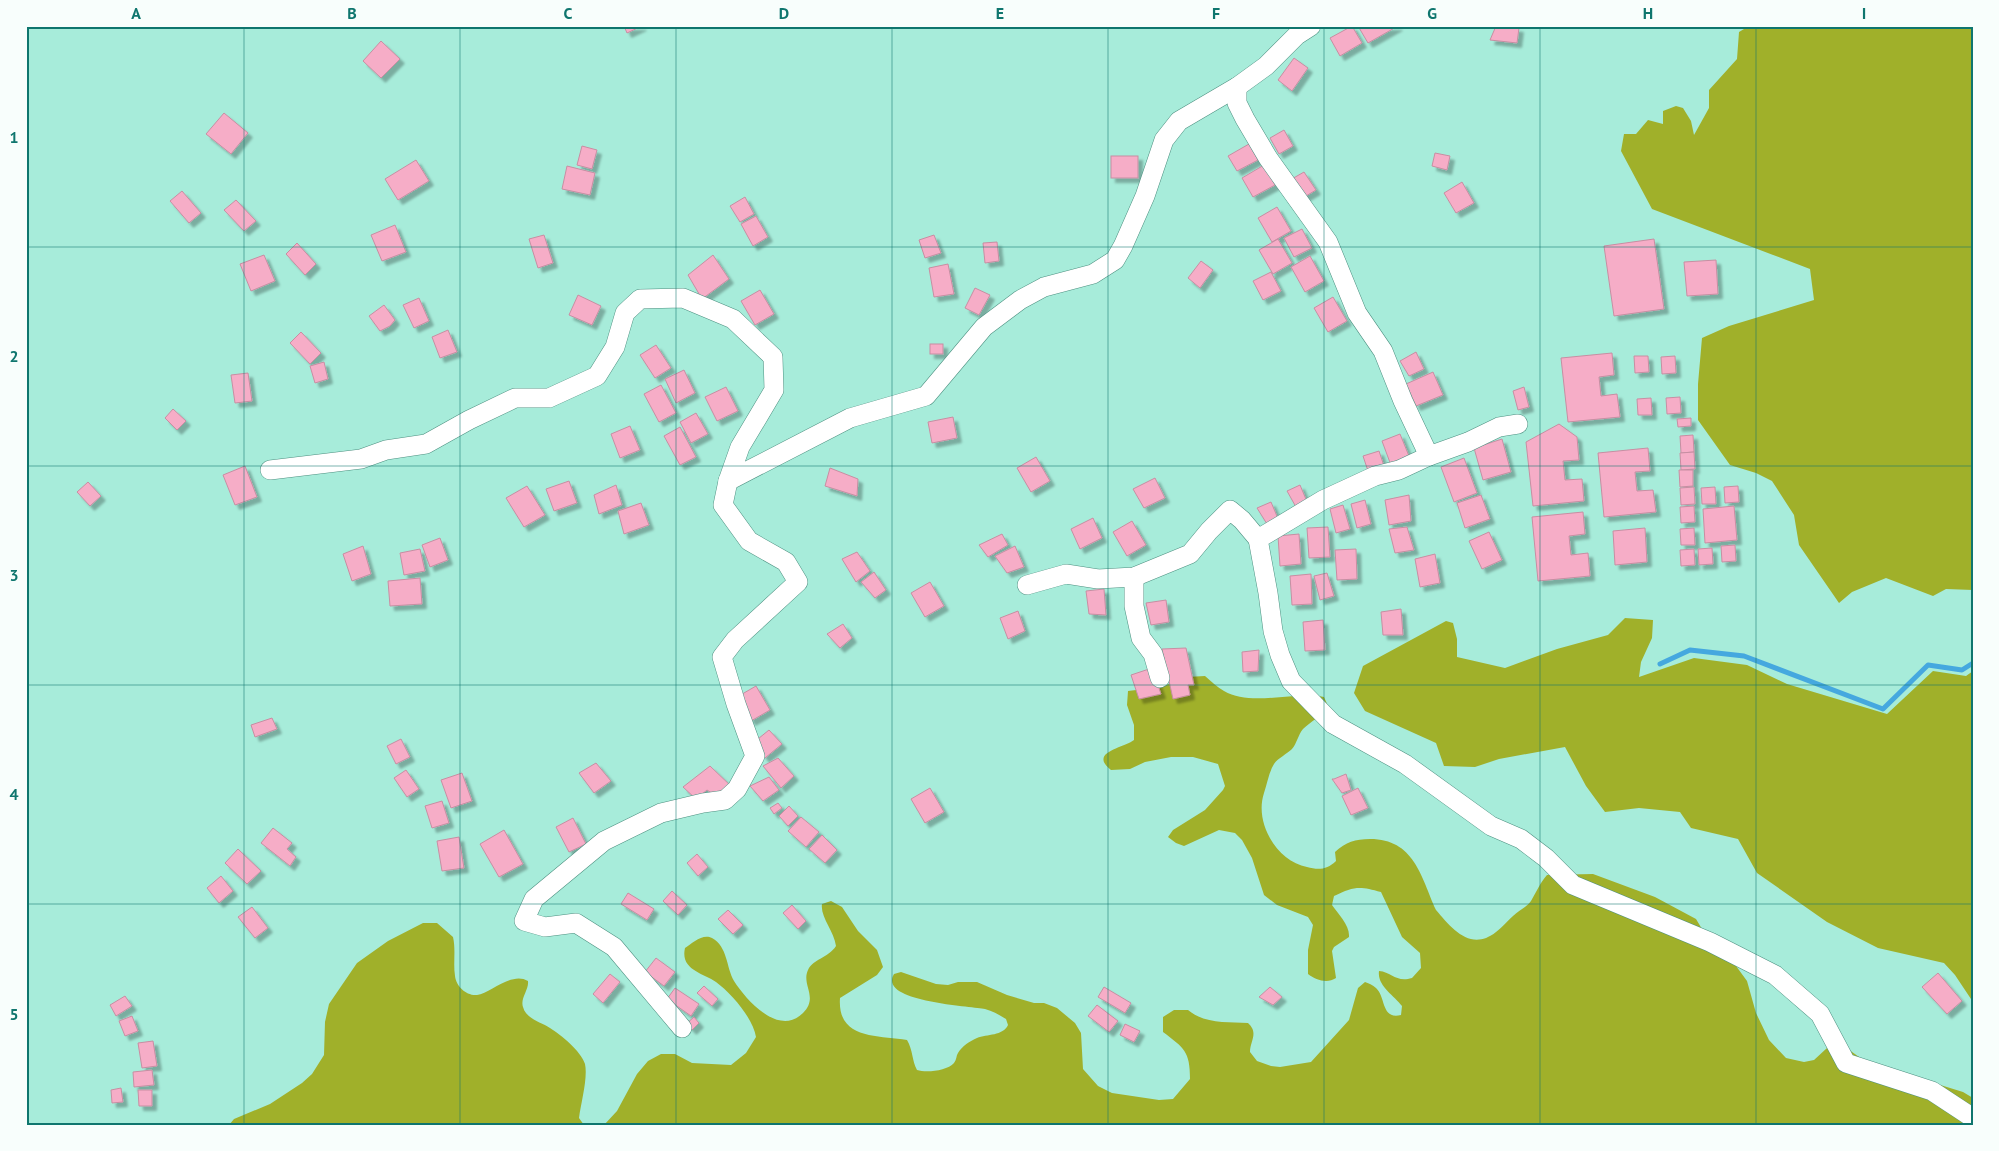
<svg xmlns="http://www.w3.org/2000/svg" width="1999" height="1151" font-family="'PT Sans',sans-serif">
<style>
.forest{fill:#a0b02a}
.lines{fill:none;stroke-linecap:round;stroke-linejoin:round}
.stream{stroke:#45a8df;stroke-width:5}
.building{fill:#f6adc7;stroke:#c78ea2;filter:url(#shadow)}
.minor-casing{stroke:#4d9080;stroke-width:20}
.minor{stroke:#fff;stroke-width:19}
.grid{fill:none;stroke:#0f766e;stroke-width:1;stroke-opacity:0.55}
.neatline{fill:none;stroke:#0f766e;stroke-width:2}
.grid-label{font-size:16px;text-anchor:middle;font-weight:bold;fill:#0f766e}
</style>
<defs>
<filter id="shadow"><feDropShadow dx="4.5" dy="4.5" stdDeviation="1" flood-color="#0004"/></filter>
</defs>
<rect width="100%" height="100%" fill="#a7ecda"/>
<!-- forest -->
<g class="forest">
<path d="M1749 26H1973V590L1946 589 1933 596 1886 578 1852 592 1839 603 1799 545 1794 515 1772 481 1756 473 1730 465 1698 420V384L1702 338 1729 326 1814 300 1810 269 1652 209 1621 151 1624 134H1636L1648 120 1663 124V111L1676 106 1683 108 1691 121 1694 135 1709 108V90L1737 59 1739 32Z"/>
<path d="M1625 618 1653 620 1652 638 1641 662 1639 677 1694 658 1747 665 1787 684 1887 714 1933 671 1966 676 1973 671V1002L1955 975 1944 963 1878 948 1827 922 1757 873 1738 839 1691 828 1680 812 1639 808 1605 812 1586 786 1565 747 1499 759 1475 767 1444 766 1436 743 1365 711 1354 693 1363 666 1446 621 1453 623 1457 639V657L1505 668 1557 649 1608 635Z"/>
<path d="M1205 676C1211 681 1217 687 1224 691 1251 707 1293 691 1324 697L1328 706C1323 716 1311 721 1303 729 1298 735 1297 743 1292 749 1287 754 1278 758 1274 764 1269 772 1267 784 1264 793 1254 823 1277 861 1307 867 1318 870 1327 870 1336 861L1335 852C1346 842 1355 839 1370 839 1414 839 1421 876 1436 910 1452 929 1471 952 1496 932 1503 927 1507 921 1513 916 1519 910 1526 908 1531 901 1537 891 1540 883 1547 875L1593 874 1655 897 1696 919 1702 929 1728 955 1747 981 1756 1013 1769 1040 1786 1058 1804 1062 1814 1060 1827 1048 1841 1044 1866 1062 1963 1092 1973 1098V1125H604L617 1111 637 1074 648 1061 661 1054H675L692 1063 731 1065 746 1053 756 1037C753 1018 731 993 716 982 703 973 680 970 685 948 692 943 703 933 712 938 728 947 726 967 734 981 747 1001 779 1037 803 1013 819 997 801 985 808 970 813 959 828 958 836 946 834 931 820 917 822 904L831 901 842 907 858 931 877 950 883 967 877 975 840 998C837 1040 878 1035 907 1040 913 1050 912 1061 917 1070 926 1073 947 1071 954 1063 957 1059 956 1056 958 1053 962 1046 970 1041 977 1038 987 1034 1003 1036 1008 1025L1006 1019C999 1015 993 1011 985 1009 972 1006 877 1002 894 974L901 972 936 984 948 985 958 982H977L1007 995 1034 1003H1044L1057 1008 1075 1023 1081 1033 1083 1069 1098 1086 1112 1093 1159 1100 1173 1099 1190 1079C1190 1051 1184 1048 1163 1032V1017L1174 1010H1188C1205 1024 1227 1022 1248 1023 1259 1033 1250 1041 1250 1052L1257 1061 1271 1066 1280 1067 1311 1062 1349 1020 1358 988 1365 982C1368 983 1373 985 1376 988 1386 997 1381 1020 1401 1015L1402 1006C1394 995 1377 986 1379 971 1392 972 1396 983 1412 978L1421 968 1420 953 1402 937 1381 892C1360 886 1354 886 1334 896L1332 905C1338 914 1350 925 1349 937L1334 947 1332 951 1336 978C1327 984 1316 980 1308 974V950L1313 925 1308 917 1277 905 1264 895 1252 858 1242 840 1235 833 1219 830 1184 846 1176 843 1168 837 1173 830 1205 810 1223 790 1225 786 1218 764 1193 757H1171L1145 762 1130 769 1111 770C1088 752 1124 748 1134 740V725L1127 705 1128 691 1161 687 1187 677Z"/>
<path d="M423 923H437L453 937C456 950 453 963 455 976 456 986 466 996 477 995 491 993 512 971 528 981 529 990 520 998 523 1007 526 1019 541 1022 550 1028 561 1035 581 1051 585 1064 588 1078 581 1103 579 1118L584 1125H229L234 1119 270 1104 302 1083 312 1074 324 1055 325 1022 329 1004 357 963 388 941Z"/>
</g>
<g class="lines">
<!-- stream -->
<path class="stream" d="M1660 664 1690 650 1744 656 1883 709 1928 665 1962 670 1973 663"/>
</g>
<!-- building -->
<g class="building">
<path d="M624 26H642L627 33Z"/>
<path d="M1352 26 1362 43 1340 56 1330 38Z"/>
<path d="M1358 26H1398L1368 43Z"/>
<path d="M1496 26 1519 28 1517 43 1490 40Z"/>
<path d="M381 41 400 59 381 78 363 61Z"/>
<path d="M1294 58 1308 68 1292 91 1278 80Z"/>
<path d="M224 113 248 133 231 154 206 134Z"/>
<path d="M1284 130 1293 146 1279 154 1270 138Z"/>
<path d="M1249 144 1258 160 1237 171 1228 156Z"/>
<path d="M582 146 597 150 592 169 577 165Z"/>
<path d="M1435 153 1450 156 1447 170 1432 166Z"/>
<rect x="1111" y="156" width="27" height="22"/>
<path d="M416 160 429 181 398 200 385 179Z"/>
<path d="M1264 165 1275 185 1253 197 1242 178Z"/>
<path d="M567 166 595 173 590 195 562 189Z"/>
<path d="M1304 172 1316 190 1301 199 1290 180Z"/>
<path d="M1462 182 1474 203 1456 213 1444 193Z"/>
<path d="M182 191 201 213 189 223 170 201Z"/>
<path d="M745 197 754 214 740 222 730 206Z"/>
<path d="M236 200 256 221 244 231 224 210Z"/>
<path d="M1277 207 1291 231 1272 242 1258 218Z"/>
<path d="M756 216 768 237 753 246 741 224Z"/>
<path d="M395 225 406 252 382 261 371 235Z"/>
<path d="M1302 229 1312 248 1294 257 1284 238Z"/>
<path d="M544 235 553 263 538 268 529 239Z"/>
<path d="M934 235 941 253 925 258 919 240Z"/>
<path d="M1278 239 1292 263 1273 274 1259 250Z"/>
<path d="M1654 239 1664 309 1614 316 1604 246Z"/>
<path d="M997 242 999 261 985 263 983 243Z"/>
<path d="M297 243 316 264 305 275 286 254Z"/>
<path d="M264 255 275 281 251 291 240 264Z"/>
<path d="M713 255 729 279 702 299 688 275Z"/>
<path d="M1310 256 1324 281 1305 292 1291 267Z"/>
<path d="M1716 260 1718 294 1687 296 1684 262Z"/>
<path d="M1201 261 1213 270 1200 288 1188 278Z"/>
<path d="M948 264 954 294 934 297 929 268Z"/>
<path d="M1271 272 1281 291 1263 300 1253 281Z"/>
<path d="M975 288 990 295 979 315 965 308Z"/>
<path d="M760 290 774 314 755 325 741 301Z"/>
<path d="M578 295 601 306 592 325 569 315Z"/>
<path d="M1333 297 1347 321 1328 332 1314 308Z"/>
<path d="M419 298 429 321 414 328 403 305Z"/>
<path d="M384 305 395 320 390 326 380 331 369 316Z"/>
<path d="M448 330 457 352 440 358 432 337Z"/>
<path d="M301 332 321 353 310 364 290 343Z"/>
<rect x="930" y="344" width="13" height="10"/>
<path d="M656 345 671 368 655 378 640 355Z"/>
<path d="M1416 352 1424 369 1409 376 1400 361Z"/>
<path d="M1612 353 1614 375 1599 377 1601 396 1617 394 1620 417 1568 422 1561 358Z"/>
<path d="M1634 356H1648L1649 372 1635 373Z"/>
<path d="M1675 356 1676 373 1662 374 1661 357Z"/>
<path d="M324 362 328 379 315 383 310 366Z"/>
<path d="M684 370 695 393 676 403 665 379Z"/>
<path d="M1433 372 1443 395 1416 406 1406 384Z"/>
<path d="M248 373 252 401 235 403 231 375Z"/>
<path d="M661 385 676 413 659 422 644 394Z"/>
<path d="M726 387 738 411 717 421 705 397Z"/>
<path d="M1524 387 1529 407 1518 410 1513 391Z"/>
<path d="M1680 397 1681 413 1667 414 1666 398Z"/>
<path d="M1651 398 1652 415H1638L1637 399Z"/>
<path d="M173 409 186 421 177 430 165 418Z"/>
<path d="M696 413 708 434 691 443 680 422Z"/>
<path d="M953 417 957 438 932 443 928 422Z"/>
<path d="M1691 418V426L1678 427 1677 419Z"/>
<path d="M1559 424 1577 437 1579 460 1563 461 1565 480 1582 479 1584 501 1533 506 1526 442Z"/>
<path d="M630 426 640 450 620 458 611 434Z"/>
<path d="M680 427 696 457 680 465 664 436Z"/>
<path d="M1400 434 1411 461 1392 468 1382 441Z"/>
<path d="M1693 435 1694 452 1681 453 1680 436Z"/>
<path d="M1502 439 1511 472 1483 480 1474 448Z"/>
<path d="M1648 448 1650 471 1635 472 1637 491 1653 490 1656 512 1604 517 1598 453Z"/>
<path d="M1379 451 1384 466 1368 471 1363 456Z"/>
<path d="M1694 452 1695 469 1681 470 1680 453Z"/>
<path d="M1036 457 1050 481 1031 492 1017 468Z"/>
<path d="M1464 458 1477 493 1454 502 1441 467Z"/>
<path d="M245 466 257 497 235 505 223 475Z"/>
<path d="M830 468 858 479 857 496 825 486Z"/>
<path d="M1679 470H1693V486L1680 487Z"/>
<path d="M1155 478 1165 498 1144 508 1133 489Z"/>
<path d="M569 481 577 503 554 511 546 489Z"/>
<path d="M88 482 101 496 90 506 77 492Z"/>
<path d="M616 485 622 505 599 514 594 495Z"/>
<path d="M1300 485 1308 504 1296 507 1287 491Z"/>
<path d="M527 486 545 515 524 527 506 498Z"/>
<path d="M1738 486 1739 502 1725 503 1724 487Z"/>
<path d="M1694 487 1695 504 1681 505 1680 488Z"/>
<path d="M1715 487 1716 504H1702L1701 488Z"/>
<path d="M1409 495 1411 521 1389 525 1385 500Z"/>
<path d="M1481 495 1490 519 1465 528 1457 503Z"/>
<path d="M1365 500 1371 524 1357 528 1351 504Z"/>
<path d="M1271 502 1279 521 1267 524 1257 508Z"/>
<path d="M641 503 649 525 624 534 618 511Z"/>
<path d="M1343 505 1350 529 1336 533 1330 509Z"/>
<path d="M1694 506 1695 522 1681 523 1680 507Z"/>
<path d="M1734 506 1737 540 1705 543 1703 509Z"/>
<path d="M1583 512 1585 534 1569 536 1571 555 1588 553 1590 576 1538 581 1532 517Z"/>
<path d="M1093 518 1102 538 1080 549 1071 529Z"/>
<path d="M1132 521 1146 545 1127 556 1113 532Z"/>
<path d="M1328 527 1330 557 1309 558 1307 528Z"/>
<path d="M1407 527 1414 550 1395 553 1389 529Z"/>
<path d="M1645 528 1647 562 1615 565 1613 531Z"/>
<path d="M1694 528 1695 545H1681L1680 529Z"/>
<path d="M1489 532 1502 560 1482 569 1469 541Z"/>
<path d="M1002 534 1008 545 988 557 979 545Z"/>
<path d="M1299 534 1301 564 1280 566 1278 536Z"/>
<path d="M440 538 448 560 430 567 422 545Z"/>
<path d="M1735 545 1736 561 1722 562 1721 546Z"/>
<path d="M363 546 371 574 352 581 343 554Z"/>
<path d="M1015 546 1024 567 1007 573 995 556Z"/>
<path d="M1712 548 1713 564 1699 565 1698 549Z"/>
<path d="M420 549 425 571 404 575 400 553Z"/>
<path d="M1356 549 1357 579 1337 580 1335 550Z"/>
<path d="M1694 549 1695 565 1681 566 1680 550Z"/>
<path d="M857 552 870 571 856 582 842 559Z"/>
<path d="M1435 554 1440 583 1420 587 1415 559Z"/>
<path d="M874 572 886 590 875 598 861 582Z"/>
<path d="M1327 573 1334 596 1320 600 1314 576Z"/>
<path d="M1311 574 1312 604 1292 605 1290 576Z"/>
<path d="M420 578 422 604 390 606 388 581Z"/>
<path d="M930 582 944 606 925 617 911 593Z"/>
<path d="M1104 589 1106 615 1089 614 1086 591Z"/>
<path d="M1166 600 1169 622 1151 625 1146 603Z"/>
<path d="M1401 609 1403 635H1383L1381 612Z"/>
<path d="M1018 611 1025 631 1008 639 1000 618Z"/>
<path d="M1323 620 1325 650 1305 651 1303 622Z"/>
<path d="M843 624 852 638 840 648 827 634Z"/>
<path d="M1186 648 1194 685H1188L1190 695 1173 699 1162 649Z"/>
<path d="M1259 650 1258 671 1243 672 1242 652Z"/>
<path d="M1152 668 1161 694 1139 699 1131 675Z"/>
<path d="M756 686 770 710 751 721 737 697Z"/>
<path d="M272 718 277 729 255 737 251 725Z"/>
<path d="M769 730 782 744 765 758 753 743Z"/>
<path d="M401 739 410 757 396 764 387 746Z"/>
<path d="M778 758 794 776 781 788 763 766Z"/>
<path d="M596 763 611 781 594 793 579 773Z"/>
<path d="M710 766 733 788 721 799 707 790 696 799 683 787Z"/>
<path d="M406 770 419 789 407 797 394 778Z"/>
<path d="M462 773 472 801 451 808 441 780Z"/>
<path d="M1346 774 1351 790 1342 793 1332 779H1334Z"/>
<path d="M769 777 779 790 763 801 750 786Z"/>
<path d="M930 788 944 812 925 823 911 799Z"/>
<path d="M1358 788 1368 808 1351 815 1342 796Z"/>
<path d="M442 801 449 823 432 828 425 806Z"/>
<path d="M778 803 782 808 774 814 770 808Z"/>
<path d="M789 806 798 816 788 826 779 816Z"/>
<path d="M801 817 819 832 806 847 788 831Z"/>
<path d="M573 818 586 844 569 852 556 827Z"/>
<path d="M273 828 292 843 287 849 296 857 290 866 261 843Z"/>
<path d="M504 830 523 864 499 877 480 844Z"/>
<path d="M822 835 837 850 825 863 809 849Z"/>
<path d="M459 837 464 868 442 871 437 841Z"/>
<path d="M238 849 261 871 247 884 225 863Z"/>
<path d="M697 854 708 867 698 876 687 863Z"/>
<path d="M221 876 233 891 219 903 207 888Z"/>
<path d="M672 891 687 905 678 915 663 901Z"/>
<path d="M628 893 654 909 647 920 621 904Z"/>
<path d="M792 905 806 921 798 929 783 913Z"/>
<path d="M252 907 268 928 255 938 238 917Z"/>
<path d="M728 910 743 925 733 934 718 919Z"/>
<path d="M656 958 675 972 664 986 645 972Z"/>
<path d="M1938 973 1962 1001 1947 1014 1922 987Z"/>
<path d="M610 974 620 982 603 1003 593 994Z"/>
<path d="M704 986 718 999 712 1006 697 993Z"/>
<path d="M1104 987 1131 1003 1125 1013 1098 997Z"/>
<path d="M1270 987 1282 997 1273 1005 1259 997Z"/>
<path d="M675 988 699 1004 691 1016 667 999Z"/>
<path d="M125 996 132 1006 116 1016 110 1005Z"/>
<path d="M1097 1005 1118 1021 1109 1032 1088 1016Z"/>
<path d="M132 1016 138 1031 125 1036 119 1021Z"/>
<path d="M694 1017 699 1023 692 1030 686 1024Z"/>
<path d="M1125 1024 1140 1031 1134 1042 1120 1035Z"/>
<path d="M153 1041 157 1066 142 1068 138 1043Z"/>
<path d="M152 1070 154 1085 134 1087 133 1072Z"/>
<path d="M121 1088 123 1102 112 1103 111 1090Z"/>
<path d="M138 1090H152V1106H139Z"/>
</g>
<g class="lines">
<!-- minor casing -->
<g class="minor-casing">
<g id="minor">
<path d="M1237 87V103L1245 119 1268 158 1328 242 1357 313 1383 351 1403 401 1429 456 1468 442 1499 427 1518 424"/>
<path d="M1429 456 1399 470 1375 476 1323 500 1258 539 1268 593 1273 631 1280 655 1291 681 1333 724 1405 764 1491 826 1521 839 1546 858 1573 885 1710 942 1775 975 1820 1014 1846 1063 1932 1091 1973 1118"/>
<path d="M270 470 361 459 386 450 426 444 469 420 515 398H549L597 376 615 347 625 313 640 299 683 298 733 319 773 357 774 390 740 447 728 481 850 418 926 396 984 327 1020 300 1044 287 1093 274 1115 260 1123 246 1145 196 1164 140 1179 121 1237 87 1266 66 1297 35 1311 26"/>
<path d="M1134 577V606L1141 638 1153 654 1160 678"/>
<path d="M1027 585 1066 574 1098 579 1134 577 1190 554 1209 531 1230 510 1242 520 1258 539"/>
<path d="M682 1028 614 947 576 923 545 927 524 921 534 899 604 841 661 813 703 803 725 800 737 789 755 756 736 704 722 657 735 640 798 582 786 562 749 541 723 505 728 481"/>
</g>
</g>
<!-- minor -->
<use href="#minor" class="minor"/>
</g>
<!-- grid -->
<path class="grid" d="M244 26V1125M460 26V1125M676 26V1125M892 26V1125M1108 26V1125M1324 26V1125M1540 26V1125M1756 26V1125M26 247H1973M26 466H1973M26 685H1973M26 904H1973"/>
<!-- border -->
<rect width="1999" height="1151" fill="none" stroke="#f8fefc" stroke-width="55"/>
<rect x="28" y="28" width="1944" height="1096" class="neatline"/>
<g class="grid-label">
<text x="136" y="19">A</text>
<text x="352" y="19">B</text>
<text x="568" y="19">C</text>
<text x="784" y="19">D</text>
<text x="1000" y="19">E</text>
<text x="1216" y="19">F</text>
<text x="1432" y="19">G</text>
<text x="1648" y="19">H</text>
<text x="1864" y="19">I</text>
<text x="14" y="143">1</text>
<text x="14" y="362">2</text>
<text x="14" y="581">3</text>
<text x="14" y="800">4</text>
<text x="14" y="1020">5</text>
</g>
</svg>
